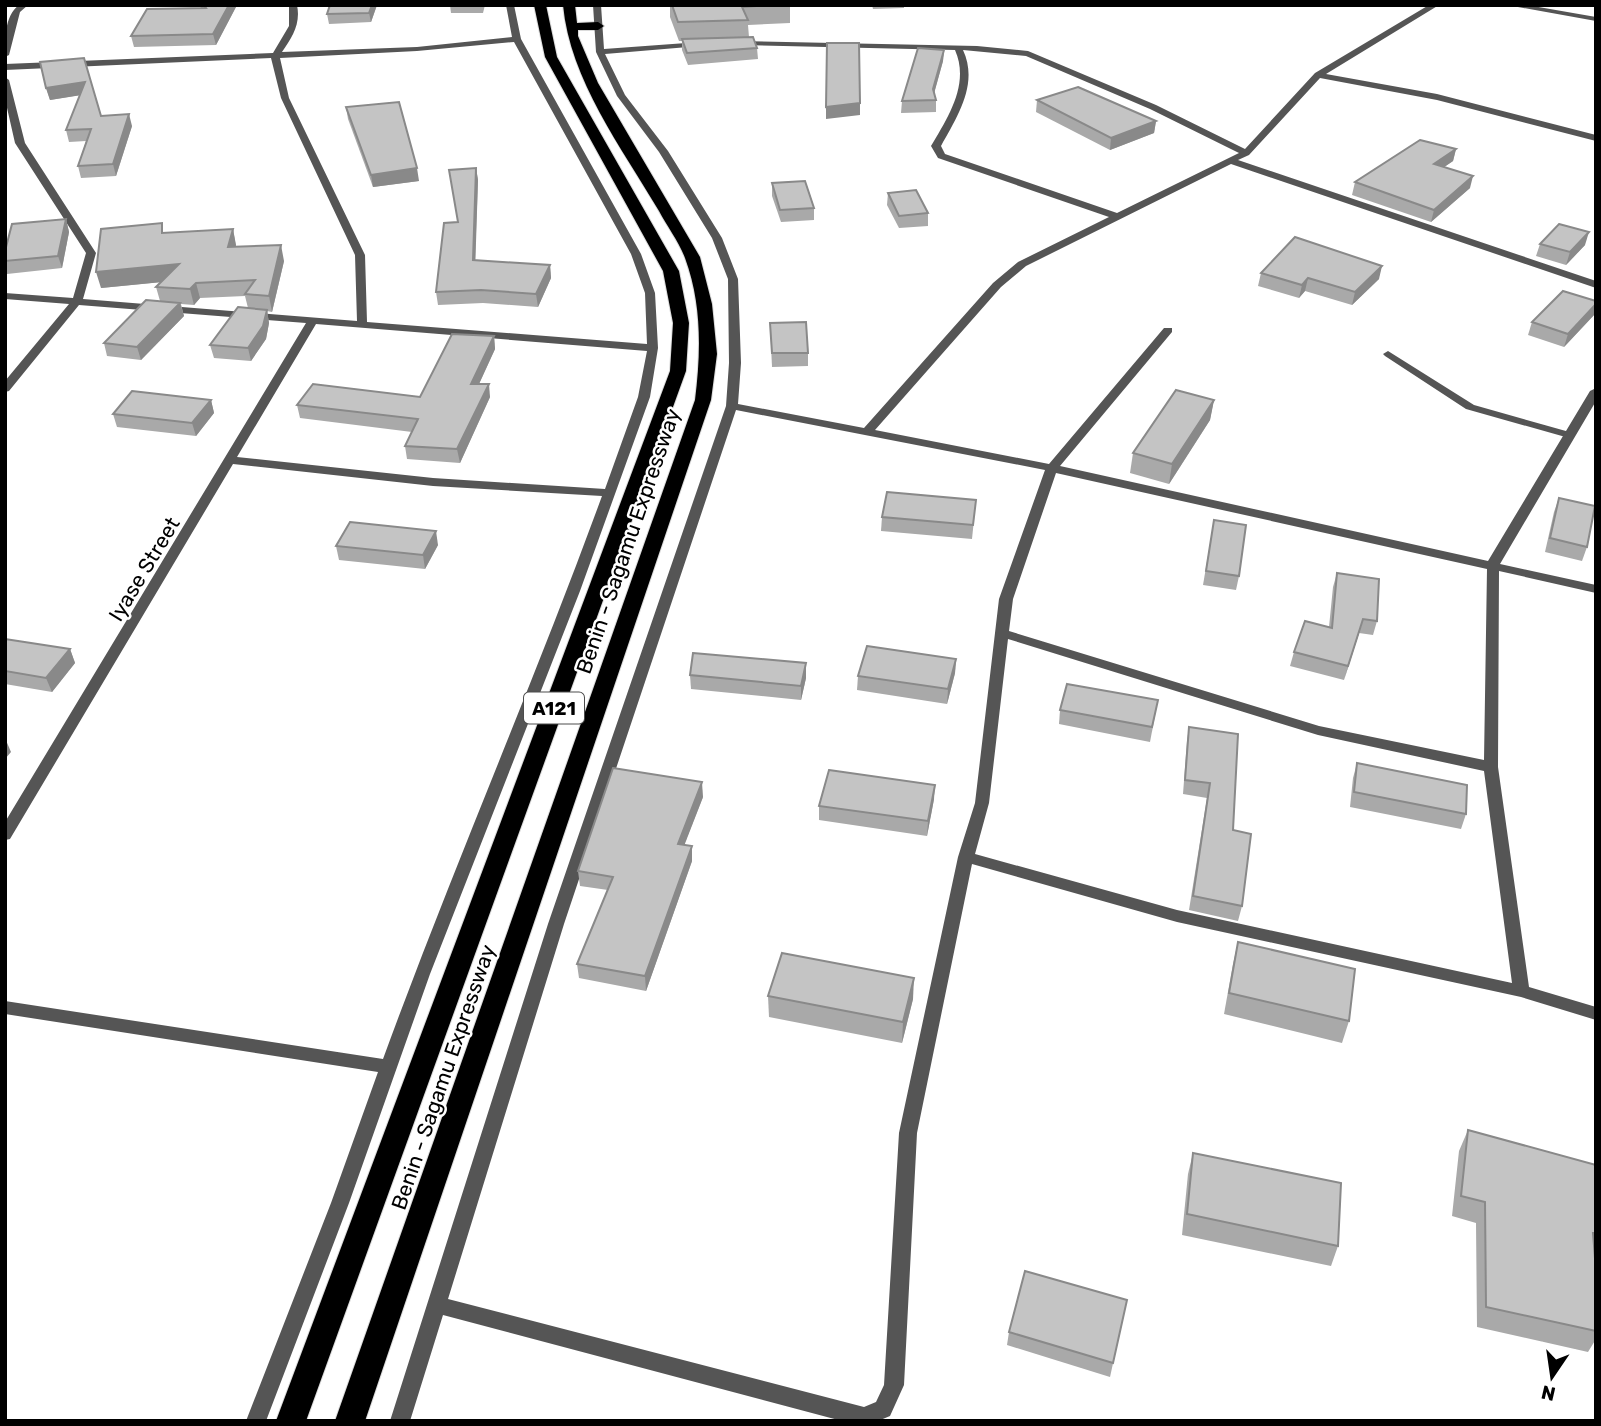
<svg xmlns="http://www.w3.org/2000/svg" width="1601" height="1426" font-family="Rubik,sans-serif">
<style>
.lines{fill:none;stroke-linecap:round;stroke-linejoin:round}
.highway-casing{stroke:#dbdbdb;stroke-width:2}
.lane{fill:#555;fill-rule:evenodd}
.street{fill:#555;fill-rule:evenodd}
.highway{fill:#000;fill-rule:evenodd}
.wall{fill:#a9a9a9}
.shaded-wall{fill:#898989}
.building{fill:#c4c4c4;stroke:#898989;stroke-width:2}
.labels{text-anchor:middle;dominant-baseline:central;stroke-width:5;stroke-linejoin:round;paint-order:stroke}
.shield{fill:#fff;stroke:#4c4c4c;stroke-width:2}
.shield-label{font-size:19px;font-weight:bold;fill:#000}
.street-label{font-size:21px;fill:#000;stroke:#fff}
</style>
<rect width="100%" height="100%" fill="#fff"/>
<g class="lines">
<!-- highway casing -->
<g class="highway-casing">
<g id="highway">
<path d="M534 5H546L557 57 679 271 689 323 686 371 306 1421H276L670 371 673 323 663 271 545 57Z"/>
<path d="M563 5H575L577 23 598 22 604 26 598 30H578V36L598 83 700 257 712 304 717 354 711 400 365 1421H335L695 400C701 352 702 304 685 258 679 242 667 226 659 211 622 148 570 80 563 5Z"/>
</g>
</g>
<!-- lane -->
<path class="lane" d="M1388 351 1474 405 1573 433 1574 435 1569 438 1466 409 1385 356 1383 354Z"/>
<!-- street -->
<g class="street">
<path d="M19 5H28L20 12 9 55 5 57C5 41 4 16 19 5Z"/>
<path d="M289 5H297C301 24 292 38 282 52L417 47 512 37 506 5H514L521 39 641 254 655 293 658 348 650 397 580 591 430 974 349 1203 266 1421H246L331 1203 378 1072 5 1014V1001L383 1059C452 870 533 685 602 496L433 486 233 464 10 839 5 840V822L306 323 79 305 9 391 5 392V381L69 304 5 299V293L73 298 86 253 15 143 5 99V77L9 80 25 143 96 253 83 299 357 321 355 255 281 98 271 58 5 70V64L273 53 289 26ZM514 42 631 254 645 293 647 344 367 322 365 255 289 98 280 58 417 51ZM316 324 647 351 638 397 605 489 433 478 237 457Z"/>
<path d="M593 5H601L604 49 700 42 704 44 700 46 605 54 625 95 668 151 722 238 738 279 741 363 738 404 864 428 993 283 1018 262 1109 217 938 158 931 146C948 117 970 84 955 50L738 45 734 43 735 41 977 46 1028 51 1156 105 1245 149 1315 73 1429 5H1439L1326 74 1437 94 1596 135V141L1437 100 1320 78 1249 155 1238 160 1596 281V288L1231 164 1026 266 1001 287 875 430 1049 464 1164 328H1172V332L1060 466 1488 561 1590 391 1596 388V401L1500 564 1596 585V593L1499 571 1498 767 1529 987 1596 1007V1020L1521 997 1177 922 972 864 917 1133 904 1385 890 1416 878 1421H842L443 1315 410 1421H390L548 924 726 406 729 363 728 279 712 238 659 152 617 96 596 52ZM963 50 1026 56 1150 109 1239 153 1117 213 945 154 941 146C957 117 979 84 963 50ZM736 410 1045 470 999 599 975 803 958 857 899 1133 884 1385 876 1402 864 1407 448 1299 564 924ZM1056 473 1487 569 1484 760 1319 726 1009 631 1013 599ZM1008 639 1318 735 1484 771 1512 983 1177 910 975 854 989 803Z"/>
<path d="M1507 5H1527L1596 17V21Z"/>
</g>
<!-- highway -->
<use href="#highway" class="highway"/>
</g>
<!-- wall -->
<g class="wall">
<path d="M199 5H237L216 45 134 47 131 36 201 8Z"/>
<path d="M321 5H377L371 22 329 24 327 14 330 6H322Z"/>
<path d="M450 5H485L483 13H451Z"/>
<path d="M670 5H790V23L748 25 749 37 757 48 758 59 688 65 682 50V41H679L670 17Z"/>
<path d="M872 5H904V8L873 9Z"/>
<path d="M944 50 943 61 934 93 936 100V112L901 113 902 101Z"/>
<path d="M84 58 101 116 132 126 116 176 81 178 78 166 86 141 69 142 66 130 80 95 50 100 46 88Z"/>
<path d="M1037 100 1156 121 1154 133 1110 150 1036 112Z"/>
<path d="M346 107 419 181 373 187 348 119Z"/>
<path d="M1456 149 1453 161 1444 167 1470 188 1431 222 1352 195 1355 182Z"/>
<path d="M476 168 478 180 475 260 550 265 551 278 538 307 483 303 438 305 436 292Z"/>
<path d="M772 183 814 208V220L781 222 772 196Z"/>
<path d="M888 193 928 213V226L899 228 887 205Z"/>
<path d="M66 219 69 232 62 268 7 274 5 269V251Z"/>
<path d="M233 229 236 247 284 261 272 312 267 311 269 323 266 339 251 361 214 358 210 345 248 308 245 296 200 298 194 305 181 304 184 316 141 360 107 356 104 343 160 301 156 287 161 282 101 288 165 233Z"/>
<path d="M1540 244 1585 245 1566 265 1536 256Z"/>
<path d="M1261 273 1379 279 1352 305 1305 291 1299 298 1258 286Z"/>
<path d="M1596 301V308L1594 315 1564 347 1528 335 1532 322Z"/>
<path d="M770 323 808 353V366L772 367Z"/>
<path d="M494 336 495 349 479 384 490 397 460 463 407 459 405 446 412 432 300 418 297 405 420 397Z"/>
<path d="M211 400 214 413 196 436 117 427 113 414Z"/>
<path d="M1214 400 1210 420 1169 484 1130 473 1133 453Z"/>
<path d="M1559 498 1587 547 1582 561 1545 552 1554 512Z"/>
<path d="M976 500 972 539 881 531 882 517Z"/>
<path d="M1214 520 1239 576 1236 590 1203 585Z"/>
<path d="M438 545 425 569 339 560 336 546Z"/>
<path d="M1337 573 1377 621 1373 635 1359 633 1344 680 1290 666 1294 652 1329 627 1333 587Z"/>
<path d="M5 639 70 649 75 663 52 692 5 684Z"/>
<path d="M956 659 955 673 947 704 857 690 858 676Z"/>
<path d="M690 675 806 678 801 700 691 689Z"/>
<path d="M1158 700 1150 742 1059 724 1060 710Z"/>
<path d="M1189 727 1233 830 1242 906 1238 921 1189 910 1207 798 1183 794 1187 741Z"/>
<path d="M1357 763 1466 814 1461 829 1350 807 1353 778Z"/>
<path d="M703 797 684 845 692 861 646 991 579 978 577 964 608 890 580 886 578 871Z"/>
<path d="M934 799 927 836 819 820V806Z"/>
<path d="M1238 942 1349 1021 1342 1043 1224 1014 1233 964Z"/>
<path d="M768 996 913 999 902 1043 769 1017Z"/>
<path d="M1468 1130 1596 1165V1257H1595L1596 1339 1588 1352 1477 1327 1476 1223 1452 1216 1459 1151Z"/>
<path d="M1193 1153 1338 1246 1331 1266 1182 1235 1188 1174Z"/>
<path d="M1127 1300 1110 1377 1007 1345 1009 1332Z"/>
</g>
<!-- shaded-wall -->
<g class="shaded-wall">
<path d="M229 5H237L216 45 213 34Z"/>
<path d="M372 5H377L371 22 369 13Z"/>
<path d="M944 50 943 61 932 101 933 89Z"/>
<path d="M85 82 88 94 50 100 46 88Z"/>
<path d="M860 103V115L826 119V107Z"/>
<path d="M129 114 132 126 116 176 113 164Z"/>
<path d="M1156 121 1154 133 1110 150 1111 138Z"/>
<path d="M1456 149 1453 161 1431 176 1434 164Z"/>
<path d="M417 168 419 181 373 187 371 175Z"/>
<path d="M476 168 478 180 475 273 473 260Z"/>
<path d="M1473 176 1470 188 1431 222 1434 210Z"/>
<path d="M66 219 69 232 62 268 58 256Z"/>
<path d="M233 229 236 245 232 263 228 247Z"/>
<path d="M1589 232 1585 245 1566 265 1570 252Z"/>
<path d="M281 245 284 261 272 312 269 296Z"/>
<path d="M179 264 183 280 101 288 96 272Z"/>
<path d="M550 265 551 278 538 307 536 294Z"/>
<path d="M1382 266 1379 279 1352 305 1355 292Z"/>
<path d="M1308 278 1305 291 1299 298 1302 285Z"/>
<path d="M196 283 200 298 194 305 190 289Z"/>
<path d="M180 303 184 316 141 360 137 347Z"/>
<path d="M1596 304 1594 315 1564 347 1568 334Z"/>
<path d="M267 310 269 323 266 339 251 361 248 348Z"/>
<path d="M494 336 495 349 473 397 471 384Z"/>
<path d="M489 384 490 397 460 463 457 449Z"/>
<path d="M211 400 214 413 196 436 192 423Z"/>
<path d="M1214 400 1210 420 1169 484 1172 464Z"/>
<path d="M436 531 438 545 425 569 423 555Z"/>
<path d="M1363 619 1359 633 1344 680 1348 666Z"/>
<path d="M70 649 75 663 52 692 46 678Z"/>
<path d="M956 659 955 673 947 704 948 689Z"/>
<path d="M806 663V678L801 700V686Z"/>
<path d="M5 738 11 752 5 759Z"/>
<path d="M702 782 703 797 679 859 678 844Z"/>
<path d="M935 785 934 799 927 836 928 821Z"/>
<path d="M692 846V861L646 991 645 976Z"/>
<path d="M914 978 913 999 902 1043 903 1022Z"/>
</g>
<!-- building -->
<g class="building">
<path d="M204 5H229L213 34 131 36 147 9 206 8Z"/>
<path d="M330 5H372L369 13 327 14Z"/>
<path d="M672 5H771L742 7 748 20 678 22Z"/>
<path d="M753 37 757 48 687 53 682 39Z"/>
<path d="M827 43H859L860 103 826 107Z"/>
<path d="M918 48 944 50 933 89 936 100 902 101Z"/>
<path d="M84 58 101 116 129 114 113 164 78 166 91 129 66 130 85 82 46 88 40 62Z"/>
<path d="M1078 87 1156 121 1111 138 1037 100Z"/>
<path d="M399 102 417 168 371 175 346 107Z"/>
<path d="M1420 140 1456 149 1434 164 1473 176 1434 210 1355 182Z"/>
<path d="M476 168 473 260 550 265 536 294 481 290 436 292 444 223 458 222 449 170Z"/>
<path d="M805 181 814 208 780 210 772 183Z"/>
<path d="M916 190 928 213 899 216 888 193Z"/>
<path d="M66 219 58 256 5 261V251L12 224Z"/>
<path d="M162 223V233L233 229 228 247 281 245 269 296 245 294 255 280 196 283 190 289 156 287 179 264 96 272 101 229Z"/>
<path d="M1559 224 1589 232 1570 252 1540 244Z"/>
<path d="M1295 237 1382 266 1355 292 1308 278 1302 285 1261 273Z"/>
<path d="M1563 291 1596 301V304L1568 334 1532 322Z"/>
<path d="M146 300 180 303 137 347 104 343Z"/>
<path d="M238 307 267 310 263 326 248 348 210 345Z"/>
<path d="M806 322 808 353H772L770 323Z"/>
<path d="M452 334 494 336 471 384H489L457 449 405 446 418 419 297 405 313 384 420 397Z"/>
<path d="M1176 390 1214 400 1172 464 1133 453Z"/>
<path d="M132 391 211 400 192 423 113 414Z"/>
<path d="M887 492 976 500 973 525 882 517Z"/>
<path d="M1559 498 1595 506 1587 547 1550 538Z"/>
<path d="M1214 520 1246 525 1239 576 1206 571Z"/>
<path d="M350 522 436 531 423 555 336 546Z"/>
<path d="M1337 573 1379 579 1377 621 1363 619 1348 666 1294 652 1305 621 1332 628Z"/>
<path d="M5 639 70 649 46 678 5 671Z"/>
<path d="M867 646 956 659 948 689 858 676Z"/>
<path d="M693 653 806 663 801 686 690 675Z"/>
<path d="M1067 684 1158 700 1152 727 1060 710Z"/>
<path d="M1189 727 1238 734 1233 830 1251 834 1242 906 1193 896 1210 783 1185 780Z"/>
<path d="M1357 763 1467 785 1466 814 1354 792Z"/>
<path d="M613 768 702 782 678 844 692 846 645 976 577 964 613 877 578 871Z"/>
<path d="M829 770 935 785 928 821 819 806Z"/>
<path d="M1238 942 1355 969 1349 1021 1229 993Z"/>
<path d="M782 953 914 978 903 1022 768 996Z"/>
<path d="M1468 1130 1596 1165V1233H1593L1596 1271V1331L1486 1307 1485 1202 1461 1196Z"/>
<path d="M1193 1153 1341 1183 1338 1246 1187 1214Z"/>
<path d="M1025 1271 1127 1300 1113 1363 1009 1332Z"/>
</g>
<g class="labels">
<!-- shield labels -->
<rect class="shield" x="524" y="692.5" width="60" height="31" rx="5"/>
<g class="shield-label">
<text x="554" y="708">A121</text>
</g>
<!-- street labels -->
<g class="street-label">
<text transform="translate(628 541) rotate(-71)">Benin - Sagamu Expressway</text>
<text transform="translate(144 569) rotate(-59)">Iyase Street</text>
<text transform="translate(443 1077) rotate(-71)">Benin - Sagamu Expressway</text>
</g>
</g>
<!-- border -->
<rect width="1601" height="1426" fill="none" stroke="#000000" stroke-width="14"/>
<!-- north arrow -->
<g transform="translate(1552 1377) rotate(193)" stroke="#ffffff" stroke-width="5" paint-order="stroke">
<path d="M0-5L12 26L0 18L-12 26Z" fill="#000000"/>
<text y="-10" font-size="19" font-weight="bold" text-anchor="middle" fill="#000000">N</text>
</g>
</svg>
